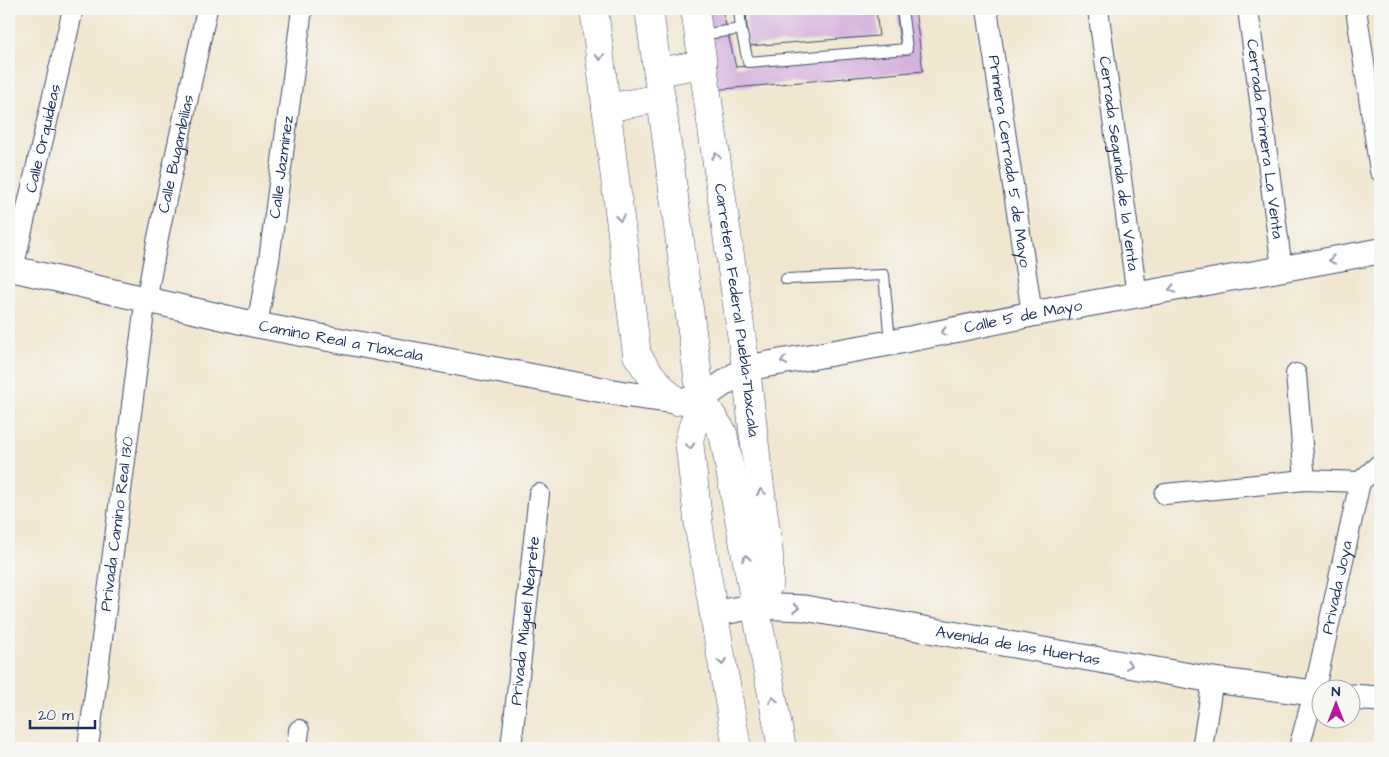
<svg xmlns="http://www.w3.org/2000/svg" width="1389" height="757" font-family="'Architects Daughter',sans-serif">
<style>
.building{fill:#d5b2dd}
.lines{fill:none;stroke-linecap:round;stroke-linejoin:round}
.service-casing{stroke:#3b4a6f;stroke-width:12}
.minor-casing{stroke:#3b4a6f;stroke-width:22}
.tertiary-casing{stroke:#3b4a6f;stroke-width:27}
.secondary-casing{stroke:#3b4a6f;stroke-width:29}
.primary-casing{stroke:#3b4a6f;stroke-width:29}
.service{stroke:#fff;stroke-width:10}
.minor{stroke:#fff;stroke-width:20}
.tertiary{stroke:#fff;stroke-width:25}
.secondary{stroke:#fff;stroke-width:28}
.primary{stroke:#fff;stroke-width:28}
.oneway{stroke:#8d97ae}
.labels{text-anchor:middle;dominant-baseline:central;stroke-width:4;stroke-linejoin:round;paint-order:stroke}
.street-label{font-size:16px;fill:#1b2f5e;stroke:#f6f6f2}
</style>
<rect width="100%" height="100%" fill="#f6f6f2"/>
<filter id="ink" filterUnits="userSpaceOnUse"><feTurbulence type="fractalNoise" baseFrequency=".02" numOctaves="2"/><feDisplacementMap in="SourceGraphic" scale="10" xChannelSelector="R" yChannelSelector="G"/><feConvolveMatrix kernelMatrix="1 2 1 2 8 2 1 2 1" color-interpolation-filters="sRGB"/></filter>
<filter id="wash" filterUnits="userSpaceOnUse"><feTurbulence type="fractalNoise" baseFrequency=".0096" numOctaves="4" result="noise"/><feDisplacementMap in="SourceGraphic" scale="20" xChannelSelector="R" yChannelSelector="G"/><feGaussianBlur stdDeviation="1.12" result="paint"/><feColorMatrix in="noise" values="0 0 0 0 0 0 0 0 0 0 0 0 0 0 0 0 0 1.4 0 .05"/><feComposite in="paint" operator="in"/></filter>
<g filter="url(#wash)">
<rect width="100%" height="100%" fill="#f1e6cf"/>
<g id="blocks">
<!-- building -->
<g class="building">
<path d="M699 9H722L736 67 902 54 896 9H915L923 71 712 90Z"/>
<path d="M746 9H876L879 36 748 46Z"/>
</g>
</g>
</g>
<g filter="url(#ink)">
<use href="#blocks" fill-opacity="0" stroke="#3b4a6f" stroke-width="1"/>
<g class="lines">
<!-- service casing -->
<g class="service-casing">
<g id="service">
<path d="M741 29 748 62 907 49 902 9"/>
<path d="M700 35 741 29 739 9"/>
<path d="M786 279 884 275 890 343"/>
</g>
</g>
<!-- minor casing -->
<g class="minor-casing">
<g id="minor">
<path id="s1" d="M987 9 1032 314"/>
<path id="s2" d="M1098 9 1137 296"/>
<path id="s3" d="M1248 9 1282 269"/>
<path d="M1356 9 1380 171"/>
<path id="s4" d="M13 269 73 9"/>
<path id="s5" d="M257 325 269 260 302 9"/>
<path d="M1296 374 1305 480"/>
<path d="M1360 482 1380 464"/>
<path d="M1165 494 1305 480 1360 482"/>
<path id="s6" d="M88 748 144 312 158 237 207 9"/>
<path d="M297 748 299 730"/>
<path id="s7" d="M511 748 539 494"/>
<path d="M1202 748 1213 680"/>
<path id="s8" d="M1299 748 1314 693 1360 482"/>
</g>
</g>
<!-- tertiary casing -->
<g class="tertiary-casing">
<g id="tertiary">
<path id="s9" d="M9 268 257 325 624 394 676 401 701 399 746 368 890 343 1032 314 1380 251"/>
<path id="s10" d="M713 614 755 606 804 608 1213 680 1322 694"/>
<path d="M1352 697 1380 699"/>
</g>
</g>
<!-- secondary casing -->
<g class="secondary-casing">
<g id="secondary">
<path d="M594 9 637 355C648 373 660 388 676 401"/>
<path id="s11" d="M695 9 746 368 757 464 769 554V584L755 606"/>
<path d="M658 72 703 64"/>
<path d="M606 108 661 98"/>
</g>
</g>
<!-- primary casing -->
<g class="primary-casing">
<g id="primary">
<path d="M649 9 701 399 689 440 699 528 737 748"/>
<path d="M701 399 723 433 782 748"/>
</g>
</g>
<!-- service -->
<use href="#service" class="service"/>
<!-- minor -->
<use href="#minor" class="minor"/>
<!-- tertiary -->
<use href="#tertiary" class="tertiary"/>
<!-- secondary -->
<use href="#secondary" class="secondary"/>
<!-- primary -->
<use href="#primary" class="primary"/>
</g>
<!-- one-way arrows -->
<defs><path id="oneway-chevron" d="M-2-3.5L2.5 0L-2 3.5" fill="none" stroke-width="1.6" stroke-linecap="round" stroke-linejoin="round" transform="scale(1.25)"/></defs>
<g class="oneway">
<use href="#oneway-chevron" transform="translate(600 57) rotate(83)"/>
<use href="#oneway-chevron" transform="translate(716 156) rotate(-98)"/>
<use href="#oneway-chevron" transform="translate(620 218) rotate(83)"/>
<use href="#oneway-chevron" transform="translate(1332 260) rotate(170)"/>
<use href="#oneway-chevron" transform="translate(1172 289) rotate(169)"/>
<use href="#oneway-chevron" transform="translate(944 332) rotate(169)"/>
<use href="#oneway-chevron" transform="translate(784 361) rotate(170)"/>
<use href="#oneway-chevron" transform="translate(690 446) rotate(88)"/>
<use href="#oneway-chevron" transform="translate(761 492) rotate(-98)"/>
<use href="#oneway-chevron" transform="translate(746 558) rotate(-100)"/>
<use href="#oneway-chevron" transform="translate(796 608) rotate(2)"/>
<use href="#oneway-chevron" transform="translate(722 662) rotate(80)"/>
<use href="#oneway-chevron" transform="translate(1129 665) rotate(10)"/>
<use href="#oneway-chevron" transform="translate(773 700) rotate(-101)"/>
</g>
</g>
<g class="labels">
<!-- street labels -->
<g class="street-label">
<text stroke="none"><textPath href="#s4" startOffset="134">Calle Orquídeas</textPath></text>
<text stroke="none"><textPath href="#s3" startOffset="131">Cerrada Primera La Venta</textPath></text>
<text stroke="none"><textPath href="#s6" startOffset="601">Calle Bugambilias</textPath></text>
<text stroke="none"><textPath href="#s1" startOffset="154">Primera Cerrada 5 de Mayo</textPath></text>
<text stroke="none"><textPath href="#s2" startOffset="156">Cerrada Segunda de la Venta</textPath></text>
<text stroke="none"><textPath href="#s5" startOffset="160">Calle Jazminez</textPath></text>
<text stroke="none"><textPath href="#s11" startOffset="304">Carretera Federal Puebla-Tlaxcala</textPath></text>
<text stroke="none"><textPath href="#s9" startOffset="1042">Calle 5 de Mayo</textPath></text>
<text stroke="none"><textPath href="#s9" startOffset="340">Camino Real a Tlaxcala</textPath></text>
<text stroke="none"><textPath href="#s6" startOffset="226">Privada Camino Real 130</textPath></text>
<text stroke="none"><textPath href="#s8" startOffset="165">Privada Joya</textPath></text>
<text stroke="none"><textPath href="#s7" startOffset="128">Privada Miguel Negrete</textPath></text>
<text stroke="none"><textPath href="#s10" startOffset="309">Avenida de las Huertas</textPath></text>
</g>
</g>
<!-- margin -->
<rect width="1389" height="757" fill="none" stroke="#f6f6f2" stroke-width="30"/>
<!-- north arrow -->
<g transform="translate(1336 704)"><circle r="24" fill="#f6f6f2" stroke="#9ea6b7"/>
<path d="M0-4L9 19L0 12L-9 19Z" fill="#b5179e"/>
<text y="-8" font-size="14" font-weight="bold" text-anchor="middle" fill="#1b2f5e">N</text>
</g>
<!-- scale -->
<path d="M30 720v8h65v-8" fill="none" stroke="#1b2f5e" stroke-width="2.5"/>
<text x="38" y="720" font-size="15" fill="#1b2f5e" stroke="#f6f6f2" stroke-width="4" paint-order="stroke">20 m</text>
</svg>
